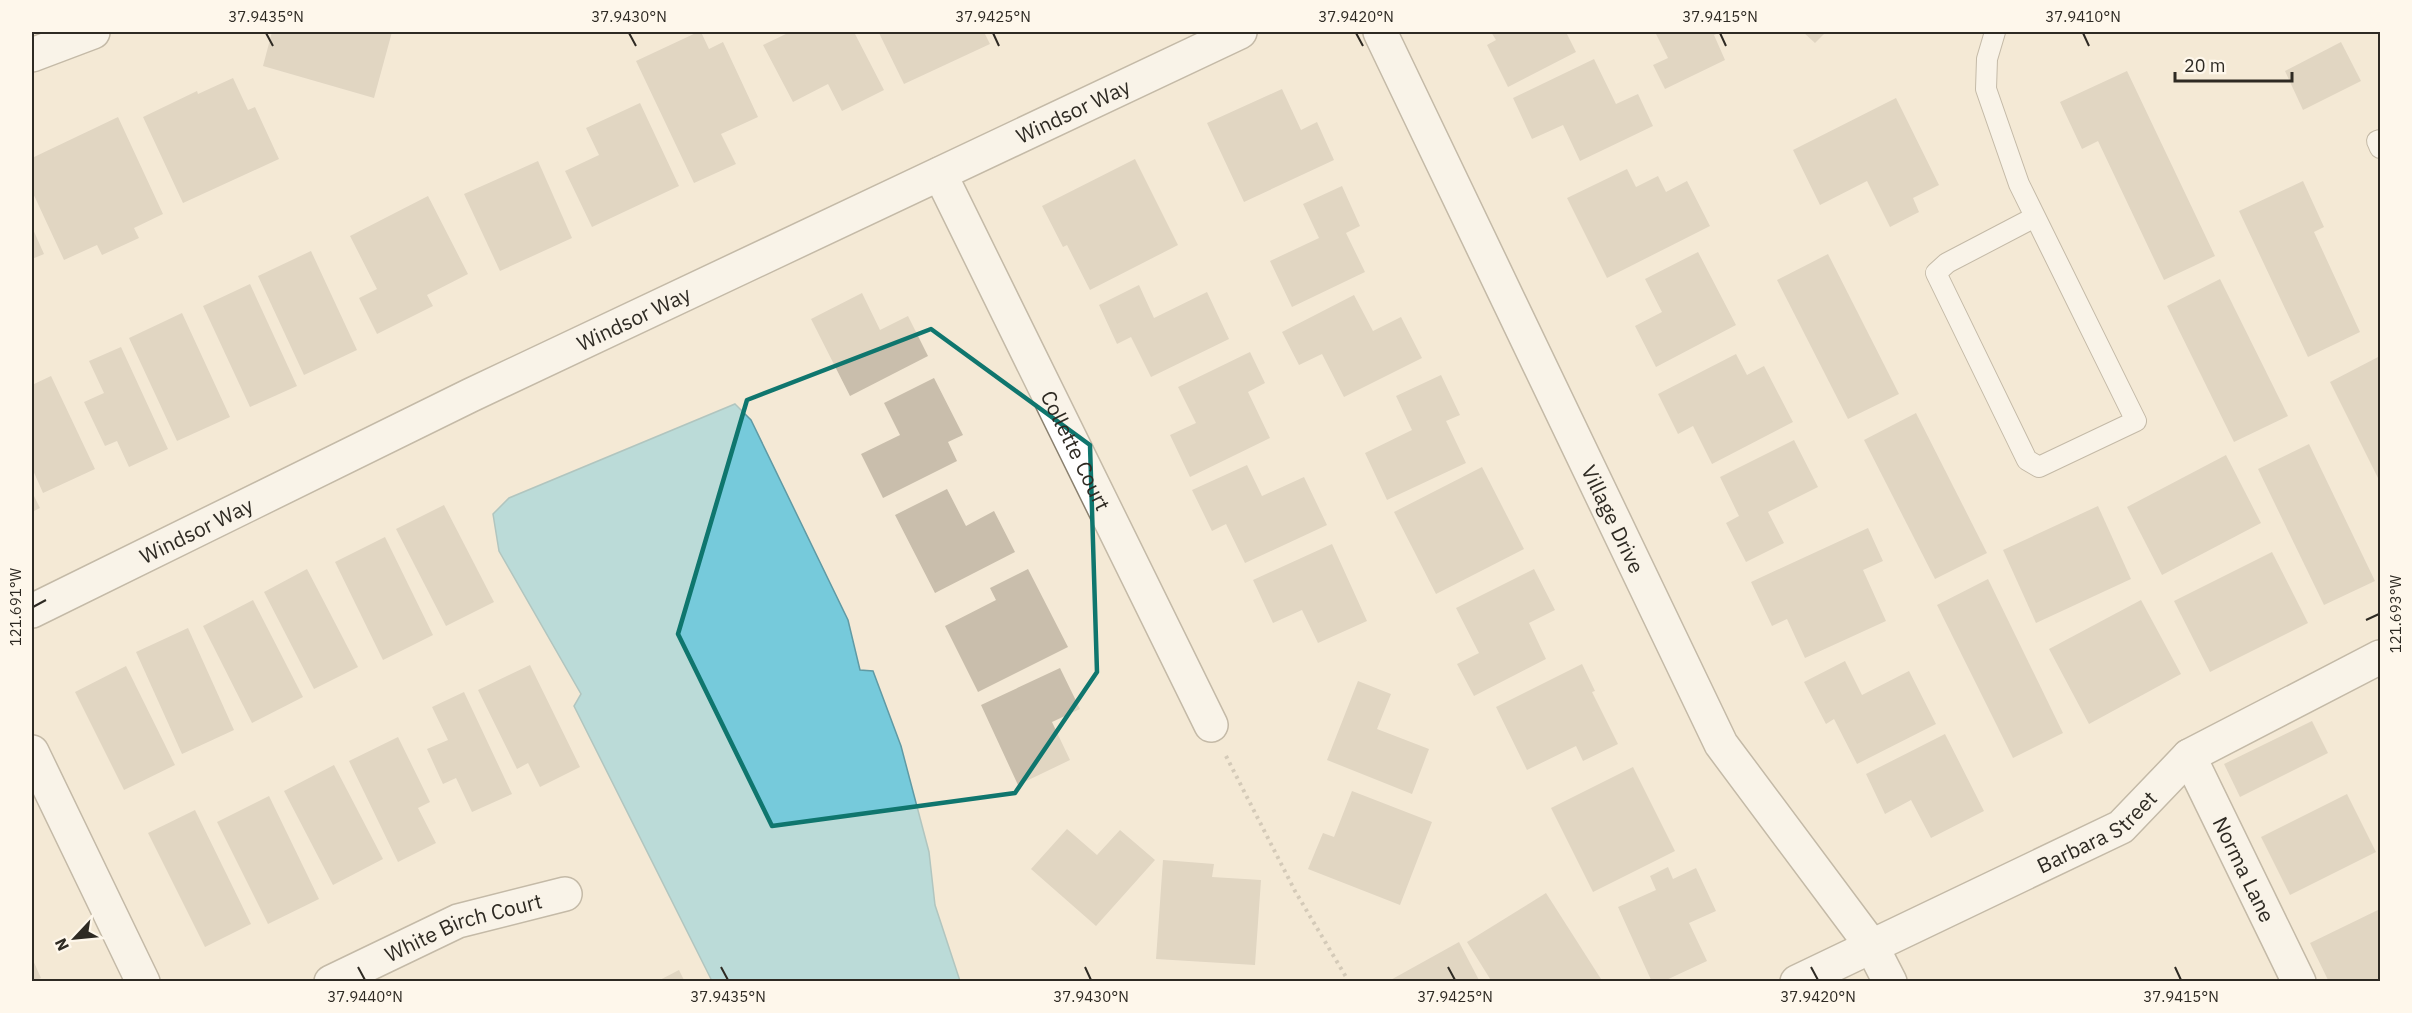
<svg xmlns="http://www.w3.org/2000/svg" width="2412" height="1013" font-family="'IBM Plex Sans',sans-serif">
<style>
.water{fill:#76cadb;stroke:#609aa4;stroke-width:1.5}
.building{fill:#c9beac}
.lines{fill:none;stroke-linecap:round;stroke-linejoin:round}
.service-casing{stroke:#8a806f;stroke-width:22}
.minor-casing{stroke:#8a806f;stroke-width:36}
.path{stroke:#aea596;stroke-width:4;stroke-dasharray:3 4.5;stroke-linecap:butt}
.service{stroke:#fff;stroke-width:20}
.minor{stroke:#fff;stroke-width:33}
.marked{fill:none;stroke:#0f766e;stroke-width:4.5;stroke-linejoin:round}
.ticks{fill:none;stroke:#2e2a23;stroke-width:2}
.labels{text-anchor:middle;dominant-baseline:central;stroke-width:4.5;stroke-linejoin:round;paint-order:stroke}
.street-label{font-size:21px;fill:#2e2a23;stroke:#fef7eb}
.neatline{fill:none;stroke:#2e2a23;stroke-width:2}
.ticks-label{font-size:15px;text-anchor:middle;fill:#2e2a23}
</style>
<rect width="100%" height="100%" fill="#f4e9d6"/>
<!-- water -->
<path class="water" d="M735 404 751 420 848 620 860 670 873 671 901 746 929 852 935 905 960 981H712L574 706 581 694 499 551 493 514 509 498Z"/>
<!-- building -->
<g class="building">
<path d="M272 32H392L374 98 263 66Z"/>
<path d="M698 32H701L709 49 723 42 758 117 721 134 736 164 694 183 636 61Z"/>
<path d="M790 32H854L884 90 842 111 828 84 793 102 763 45Z"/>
<path d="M883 32H984L990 44 904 84 879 33Z"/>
<path d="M1491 32H1566L1576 52 1508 87 1487 45 1496 40Z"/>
<path d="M1655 32H1721L1714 35 1725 60 1665 89 1653 65 1668 58Z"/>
<path d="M1803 32H1826L1815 43Z"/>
<path d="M2341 42 2361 81 2303 110 2285 71Z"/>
<path d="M1594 59 1616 104 1638 94 1653 126 1580 161 1563 125 1532 139 1513 98Z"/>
<path d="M2127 71 2215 256 2164 280 2098 141 2082 149 2060 102Z"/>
<path d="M233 78 248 110 255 107 279 159 183 203 143 117 197 91 198 94Z"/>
<path d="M1282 89 1301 130 1317 122 1334 160 1244 202 1207 123Z"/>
<path d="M1896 98 1939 185 1913 198 1919 212 1890 227 1867 181 1820 205 1793 150Z"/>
<path d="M640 103 679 186 592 227 565 171 599 155 586 128Z"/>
<path d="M118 117 163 214 134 228 139 238 102 255 97 245 64 260 32 191V158Z"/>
<path d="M1135 159 1178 245 1090 290 1067 245 1063 247 1042 206Z"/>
<path d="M538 161 572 238 500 271 464 194Z"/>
<path d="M1627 169 1636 187 1658 176 1666 192 1687 181 1710 226 1607 278 1567 198Z"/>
<path d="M2303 181 2324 227 2314 232 2360 332 2308 357 2239 211Z"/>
<path d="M1342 186 1360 226 1346 233 1365 272 1292 307 1270 261 1319 238 1303 204Z"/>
<path d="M428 196 468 274 427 295 433 306 377 334 359 298 377 289 350 236Z"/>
<path d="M32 227 44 254 32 259Z"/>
<path d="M311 251 357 350 304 375 258 276Z"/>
<path d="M1698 252 1736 325 1656 367 1635 326 1662 312 1645 279Z"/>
<path d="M1828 254 1899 394 1848 419 1777 280Z"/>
<path d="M2220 279 2288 416 2234 442 2167 306Z"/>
<path d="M250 284 297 386 250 407 203 306Z"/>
<path d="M1139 285 1154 318 1207 292 1229 339 1151 377 1131 337 1117 344 1099 305Z"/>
<path d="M862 293 880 330 908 316 928 356 850 396 811 319Z"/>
<path d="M1354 295 1373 331 1401 317 1422 358 1344 397 1322 354 1299 365 1282 332Z"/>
<path d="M182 313 230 417 177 441 129 338Z"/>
<path d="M121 347 168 449 129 467 117 441 105 446 84 402 104 393 89 361Z"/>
<path d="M1250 352 1265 383 1248 392 1270 438 1190 477 1170 435 1196 423 1178 387Z"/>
<path d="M1736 354 1747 375 1764 366 1793 422 1712 464 1693 426 1678 434 1658 394Z"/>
<path d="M2380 356V482L2330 382Z"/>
<path d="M1441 375 1460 415 1446 421 1466 463 1387 500 1365 453 1412 430 1396 396Z"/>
<path d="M51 376 95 469 43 493 32 468V385Z"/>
<path d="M934 378 963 435 948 442 957 461 883 498 861 454 900 435 884 403Z"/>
<path d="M1916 413 1987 553 1935 579 1864 440Z"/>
<path d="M1794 440 1818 487 1768 512 1784 543 1746 562 1726 523 1739 516 1720 477Z"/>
<path d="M2309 444 2375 581 2324 605 2258 469Z"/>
<path d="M2226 455 2261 523 2162 575 2127 507Z"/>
<path d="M1247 465 1262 496 1304 477 1327 525 1245 563 1226 524 1212 531 1192 490Z"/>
<path d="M1482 467 1524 549 1436 594 1394 512Z"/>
<path d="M947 489 966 526 994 511 1015 552 935 593 895 515Z"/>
<path d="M32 492 40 508 32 512Z"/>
<path d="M444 505 494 602 446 626 396 529Z"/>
<path d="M2098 506 2131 579 2036 623 2003 550Z"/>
<path d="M1868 528 1883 561 1863 570 1886 621 1805 658 1787 619 1772 626 1751 582Z"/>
<path d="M385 537 433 635 383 660 335 562Z"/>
<path d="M1332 544 1367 621 1318 643 1302 610 1273 623 1253 580Z"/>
<path d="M2272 552 2308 623 2210 672 2174 601Z"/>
<path d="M307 569 358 667 314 689 264 592Z"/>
<path d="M1028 569 1068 647 978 692 945 626 996 600 990 588Z"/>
<path d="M1534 569 1555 610 1529 623 1546 659 1474 696 1457 664 1479 653 1456 608Z"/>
<path d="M1988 579 2063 733 2013 758 1937 605Z"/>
<path d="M253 600 303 697 252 723 203 626Z"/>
<path d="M2141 600 2181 674 2089 724 2049 649Z"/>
<path d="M188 628 234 730 182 754 136 652Z"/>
<path d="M1845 661 1862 695 1909 671 1936 724 1857 764 1834 719 1826 724 1804 682Z"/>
<path d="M1582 664 1595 691 1592 692 1618 744 1583 761 1576 746 1527 770 1496 707Z"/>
<path d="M530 665 580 767 540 787 528 763 517 769 478 690Z"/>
<path d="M126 666 175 765 124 790 75 692Z"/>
<path d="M1060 668 1080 709 1052 722 1070 760 1018 785 981 705Z"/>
<path d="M1358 681 1391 694 1377 729 1429 749 1412 794 1327 760Z"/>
<path d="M464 692 512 794 472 812 456 778 443 784 427 749 448 740 432 707Z"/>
<path d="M2312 721 2328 753 2240 797 2224 764Z"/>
<path d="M1945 734 1984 811 1931 838 1911 800 1885 814 1866 774Z"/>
<path d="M398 737 430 802 418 808 436 843 398 862 349 761Z"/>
<path d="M334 765 383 859 333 885 284 791Z"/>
<path d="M1633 767 1675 851 1593 892 1551 808Z"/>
<path d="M1352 791 1432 822 1400 905 1308 869 1323 833 1334 837Z"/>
<path d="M2347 794 2376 852 2290 895 2261 837Z"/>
<path d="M269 796 319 899 268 924 217 822Z"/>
<path d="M195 810 251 924 205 947 148 833Z"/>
<path d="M1067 829 1097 855 1120 830 1155 860 1096 926 1031 869Z"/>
<path d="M1163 860 1214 864 1212 877 1261 880 1255 965 1156 959Z"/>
<path d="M1668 867 1673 879 1696 868 1716 911 1689 923 1707 961 1662 982H1652L1618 907 1656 890 1650 876Z"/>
<path d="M1546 893 1601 979 1596 982H1492L1467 942Z"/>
<path d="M2380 909V979L2376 982H2329L2310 943Z"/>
<path d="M1459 942 1480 982H1387Z"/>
<path d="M32 958 41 978 33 982H32Z"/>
<path d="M679 970 685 982H656Z"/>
</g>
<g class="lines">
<!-- service casing -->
<g class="service-casing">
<g id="service">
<path d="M1995 32 1987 59 1986 89 2019 184 2136 421 2039 467 2027 460 1936 273 1947 263 2035 217"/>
<path d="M2380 140 2377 141 2380 148"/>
</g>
</g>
<!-- minor casing -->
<g class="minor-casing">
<g id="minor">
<path id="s1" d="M1380 32 1721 744 1871 945 1890 982"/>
<path d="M32 55 93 32"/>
<path id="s2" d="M940 174 1211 725"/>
<path id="s3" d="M32 611 471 395 1240 32"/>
<path d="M32 752 143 982"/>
<path id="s4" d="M2189 756 2299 982"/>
<path id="s5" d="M331 982 458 921 565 894"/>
<path id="s6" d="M1797 982 2121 827 2189 756 2380 657"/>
</g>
</g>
<!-- path -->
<path class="path" d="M1226 756 1295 891 1349 982"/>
<!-- service -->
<use href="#service" class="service"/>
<!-- minor -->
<use href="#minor" class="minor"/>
</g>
<!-- marked area -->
<path d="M0 0H2412V1013H0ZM931 329 1090 445 1097 672 1015 793 772 826 678 634 747 400Z" fill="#f4e9d6" fill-opacity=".55" fill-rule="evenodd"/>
<path class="marked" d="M931 329 1090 445 1097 672 1015 793 772 826 678 634 747 400Z"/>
<!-- ticks -->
<path class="ticks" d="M266 33 273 46M629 33 636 46M993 33 999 46M1356 33 1363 46M1720 33 1726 46M2083 33 2089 46M33 607 46 600M2366 620 2379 614M358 967 365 980M721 967 728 980M1085 967 1091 980M1448 967 1455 980M1811 967 1818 980M2175 967 2181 980"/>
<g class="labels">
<!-- street labels -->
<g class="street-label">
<text stroke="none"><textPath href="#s3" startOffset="1155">Windsor Way</textPath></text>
<text stroke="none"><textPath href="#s3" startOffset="669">Windsor Way</textPath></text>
<text stroke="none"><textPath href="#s2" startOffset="308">Collette Court</textPath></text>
<text stroke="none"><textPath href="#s1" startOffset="540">Village Drive</textPath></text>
<text stroke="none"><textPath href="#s3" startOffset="183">Windsor Way</textPath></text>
<text stroke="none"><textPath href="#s6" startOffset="336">Barbara Street</textPath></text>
<text stroke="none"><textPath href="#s4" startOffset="126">Norma Lane</textPath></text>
<text stroke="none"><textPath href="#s5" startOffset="144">White Birch Court</textPath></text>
</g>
</g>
<!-- border -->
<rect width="2412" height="1013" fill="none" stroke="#fef7eb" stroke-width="66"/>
<!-- north arrow -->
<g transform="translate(75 938) rotate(244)" stroke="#fef7eb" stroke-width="4.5" paint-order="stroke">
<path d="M0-4.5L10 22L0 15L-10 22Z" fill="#2e2a23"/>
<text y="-9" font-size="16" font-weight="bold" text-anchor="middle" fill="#2e2a23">N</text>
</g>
<!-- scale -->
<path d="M2175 72v9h117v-9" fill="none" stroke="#2e2a23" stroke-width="3"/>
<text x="2184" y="72" font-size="18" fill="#2e2a23" stroke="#fef7eb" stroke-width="4.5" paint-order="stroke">20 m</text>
<rect x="33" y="33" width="2346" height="947" class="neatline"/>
<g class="ticks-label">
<text x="266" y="22">37.9435°N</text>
<text x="629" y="22">37.9430°N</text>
<text x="993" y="22">37.9425°N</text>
<text x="1356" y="22">37.9420°N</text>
<text x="1720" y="22">37.9415°N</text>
<text x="2083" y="22">37.9410°N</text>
<text transform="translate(16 607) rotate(-90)" y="5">121.691°W</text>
<text transform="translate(2396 614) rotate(-90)" y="5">121.693°W</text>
<text x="365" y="1002">37.9440°N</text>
<text x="728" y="1002">37.9435°N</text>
<text x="1091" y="1002">37.9430°N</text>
<text x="1455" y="1002">37.9425°N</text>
<text x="1818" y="1002">37.9420°N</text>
<text x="2181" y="1002">37.9415°N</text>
</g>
</svg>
